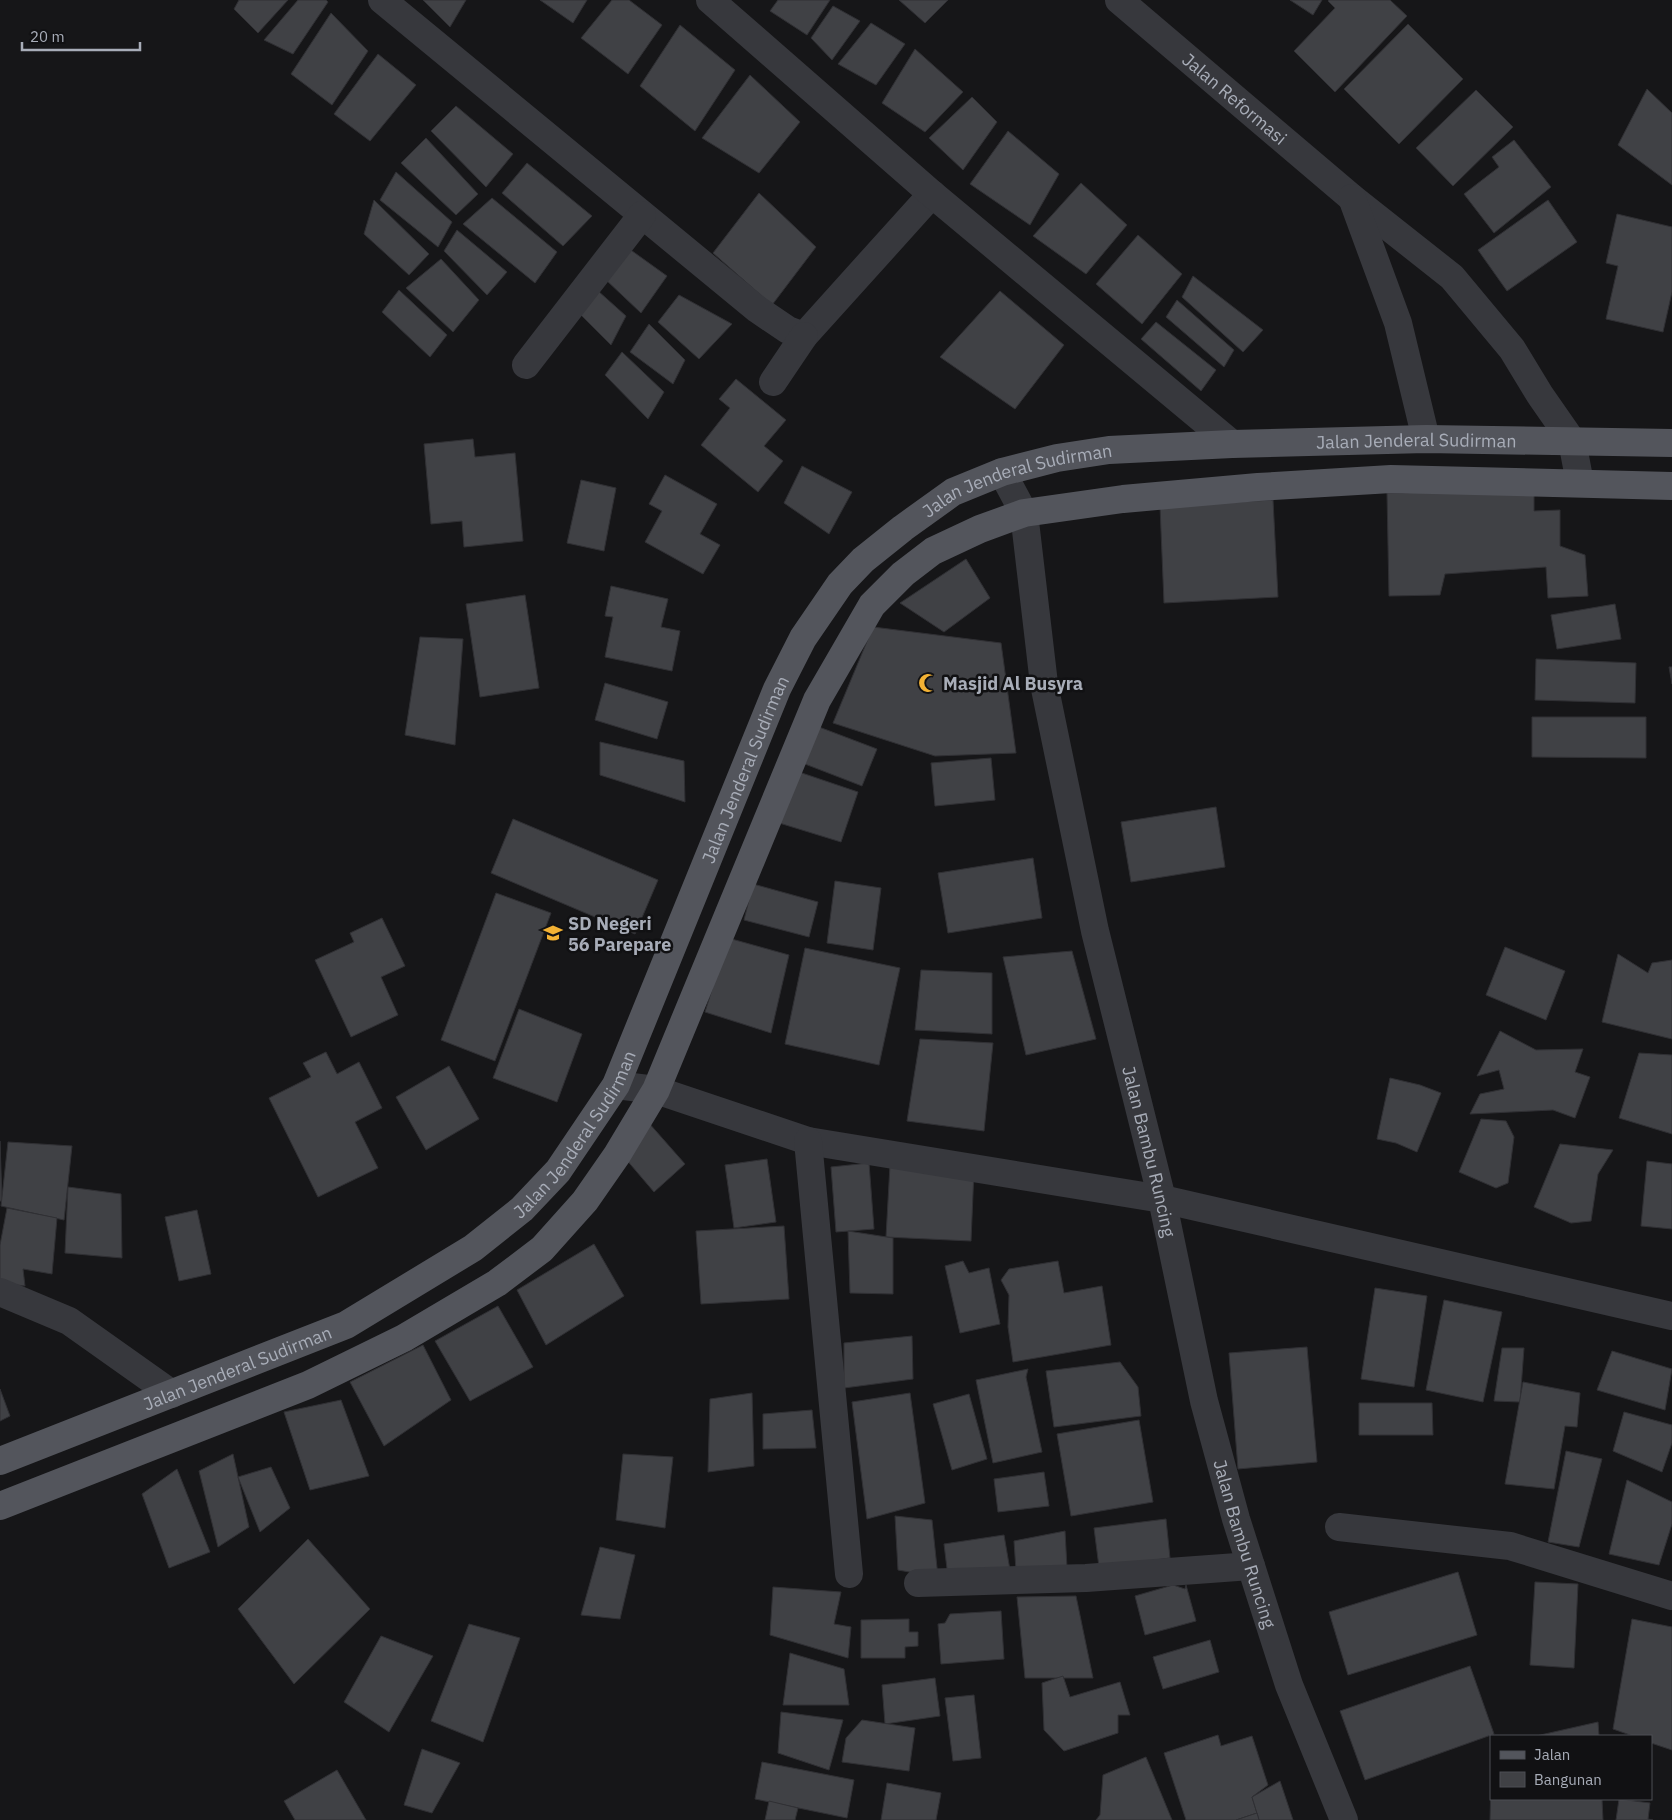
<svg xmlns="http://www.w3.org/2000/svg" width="1672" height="1820" font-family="'IBM Plex Sans',sans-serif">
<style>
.building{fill:#404145;stroke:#303034}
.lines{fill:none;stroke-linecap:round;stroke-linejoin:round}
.minor{stroke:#37383d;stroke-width:28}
.major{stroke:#53555c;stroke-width:28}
.labels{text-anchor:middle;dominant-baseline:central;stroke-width:5;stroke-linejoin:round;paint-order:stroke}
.street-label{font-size:18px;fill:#a8adb8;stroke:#111113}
.poi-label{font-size:18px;font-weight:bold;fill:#a8adb8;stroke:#111113;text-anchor:start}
</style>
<rect width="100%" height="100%" fill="#161618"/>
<!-- building -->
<g class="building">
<path d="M239 0H288L258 33 234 9Z"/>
<path d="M298 0H326L328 2 293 54 264 40Z"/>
<path d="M423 0H466L450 27Z"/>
<path d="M540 0H587L573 23Z"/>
<path d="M612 0H629L662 25 628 74 581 38Z"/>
<path d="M778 0H830L807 35 770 11Z"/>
<path d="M899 0H948L925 23Z"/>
<path d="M1290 0H1322L1313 15Z"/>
<path d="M1329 0H1390L1407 16 1335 92 1294 51 1335 8 1328 1Z"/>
<path d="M833 6 860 21 832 60 811 38Z"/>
<path d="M331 13 368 51 332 105 291 74Z"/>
<path d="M871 23 905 44 876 85 838 64Z"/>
<path d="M1408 24 1463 79 1399 144 1344 89Z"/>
<path d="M680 25 735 70 695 131 640 86Z"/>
<path d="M915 49 963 92 925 132 882 103Z"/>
<path d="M378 54 416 85 370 141 334 114Z"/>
<path d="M750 75 800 122 759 173 702 138Z"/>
<path d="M1647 89 1672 113V185L1618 145Z"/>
<path d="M1476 90 1513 127 1453 186 1416 148Z"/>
<path d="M972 97 997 122 963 170 929 138Z"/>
<path d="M456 106 513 154 486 187 431 131Z"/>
<path d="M1008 131 1059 174 1030 225 970 184Z"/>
<path d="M426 138 478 194 456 215 401 163Z"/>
<path d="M1514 140 1551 187 1494 233 1464 194 1499 167 1492 157Z"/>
<path d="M527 163 592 216 563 246 502 193Z"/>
<path d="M396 172 452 222 438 247 380 200Z"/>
<path d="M1081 183 1127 225 1086 274 1033 236Z"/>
<path d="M759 193 816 247 772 305 713 253Z"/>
<path d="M492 198 557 252 535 283 463 224Z"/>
<path d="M374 200 429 254 409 275 364 234Z"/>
<path d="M1548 200 1577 242 1507 291 1478 250Z"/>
<path d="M1617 214 1672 227V292L1663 332 1606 319 1618 266 1606 263Z"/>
<path d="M457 230 507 272 487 295 444 251Z"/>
<path d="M1138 235 1182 274 1142 324 1096 284Z"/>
<path d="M628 248 667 276 641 313 605 279Z"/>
<path d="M441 259 479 300 453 332 406 288Z"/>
<path d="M1193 276 1263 330 1243 352 1182 297Z"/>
<path d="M399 290 447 335 430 357 382 312Z"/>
<path d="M597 290 626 316 611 345 581 315Z"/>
<path d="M1000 291 1064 345 1015 409 940 357Z"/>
<path d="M679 295 732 324 699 359 658 322Z"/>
<path d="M1177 300 1234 350 1224 367 1166 317Z"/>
<path d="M1156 322 1216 370 1201 391 1141 339Z"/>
<path d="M649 324 685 360 673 384 630 352Z"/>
<path d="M622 352 664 392 648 419 605 375Z"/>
<path d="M736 379 786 420 764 446 783 461 758 492 701 445 730 408 719 399Z"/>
<path d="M473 439 475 457 515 453 523 541 464 547 462 521 431 524 424 444Z"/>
<path d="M802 466 852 492 829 534 784 503Z"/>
<path d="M665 475 717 504 700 534 720 545 703 574 645 542 662 511 649 504Z"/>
<path d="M581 480 616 488 604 551 567 543Z"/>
<path d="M1534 490V511L1560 510V546L1585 555 1588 596 1548 598 1546 567 1445 574 1440 595 1389 596 1387 493Z"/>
<path d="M1273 500 1278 597 1164 603 1160 506Z"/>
<path d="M966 559 990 598 944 632 900 603Z"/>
<path d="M611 586 668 599 661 627 680 631 672 671 605 657 613 617 605 616Z"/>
<path d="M525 595 539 688 480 697 466 604Z"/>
<path d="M1615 604 1621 639 1557 649 1551 615Z"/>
<path d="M873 627 1001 643 1016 753 935 756 833 723Z"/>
<path d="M420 637 463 639 455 745 405 735Z"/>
<path d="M1536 659 1636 663 1635 703 1535 700Z"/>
<path d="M1669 667H1672V684Z"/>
<path d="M605 683 668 702 657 739 595 720Z"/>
<path d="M1532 717H1646V758L1532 757Z"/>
<path d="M819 727 877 749 862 786 805 764Z"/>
<path d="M600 742 684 761 685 802 600 775Z"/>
<path d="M991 758 995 800 935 806 931 763Z"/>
<path d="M793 770 858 792 841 842 776 822Z"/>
<path d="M1216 807 1225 867 1131 882 1121 822Z"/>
<path d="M513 819 658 880 635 934 491 873Z"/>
<path d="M1033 858 1042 918 948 933 938 873Z"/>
<path d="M835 881 881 888 873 950 827 943Z"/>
<path d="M753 884 818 902 809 937 744 920Z"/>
<path d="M496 893 551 913 495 1061 441 1040Z"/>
<path d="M382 918 405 966 381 977 398 1015 351 1037 315 960 354 942 350 933Z"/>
<path d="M728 938 789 955 771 1033 705 1012Z"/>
<path d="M1505 947 1565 971 1546 1020 1486 995Z"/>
<path d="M805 948 900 968 879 1065 785 1044Z"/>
<path d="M1072 951 1096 1039 1026 1055 1003 957Z"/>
<path d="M1618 954 1648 973 1652 963 1672 960V1039L1602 1022Z"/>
<path d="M921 970 992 973V1034L915 1030Z"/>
<path d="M519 1009 582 1034 557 1102 493 1078Z"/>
<path d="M1500 1031 1536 1050 1583 1049 1575 1072 1590 1077 1575 1118 1553 1110 1470 1114 1480 1094 1504 1089 1499 1070 1477 1076Z"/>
<path d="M920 1039 993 1043 984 1131 907 1121Z"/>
<path d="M326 1052 337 1074 359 1062 382 1108 355 1122 378 1168 318 1197 269 1098 311 1077 303 1063Z"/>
<path d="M1639 1053 1672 1055V1134L1619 1118Z"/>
<path d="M449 1066 479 1119 426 1150 396 1097Z"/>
<path d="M1390 1078 1420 1085 1441 1093 1417 1152 1396 1143 1377 1139Z"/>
<path d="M1481 1119 1506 1121 1514 1137 1508 1183 1496 1188 1459 1172Z"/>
<path d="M648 1122 685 1164 654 1192 625 1158Z"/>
<path d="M0 1141 2 1201H0Z"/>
<path d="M8 1142 72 1146 64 1220 1 1206Z"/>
<path d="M1560 1144 1613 1150 1598 1174 1591 1221 1571 1223 1534 1207Z"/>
<path d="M767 1159 776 1222 734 1228 725 1165Z"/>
<path d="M1647 1161 1672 1164V1229L1641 1226Z"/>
<path d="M869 1163 874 1229 836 1232 831 1167Z"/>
<path d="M890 1165 974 1170 971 1241 886 1237Z"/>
<path d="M68 1187 121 1194 122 1258 65 1253Z"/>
<path d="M7 1208 57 1218 52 1274 23 1269 25 1286 0 1283V1245Z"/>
<path d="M197 1210 211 1274 179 1281 165 1217Z"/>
<path d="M784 1226 789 1299 701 1304 696 1231Z"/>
<path d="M848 1231 893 1238V1294L850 1293Z"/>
<path d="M594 1244 624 1296 546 1345 517 1290Z"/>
<path d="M963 1261 969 1273 989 1268 1000 1324 960 1333 945 1266Z"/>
<path d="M1058 1261 1064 1293 1102 1286 1111 1345 1013 1362 1008 1327 1009 1295 1001 1280 1009 1269Z"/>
<path d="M1375 1288 1427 1296 1414 1387 1361 1379Z"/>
<path d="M1444 1300 1502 1312 1483 1402 1426 1390Z"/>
<path d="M498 1306 533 1367 470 1401 435 1341Z"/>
<path d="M912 1336 913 1379 844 1388V1343Z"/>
<path d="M423 1345 451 1400 384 1446 350 1382Z"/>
<path d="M1307 1347 1317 1462 1238 1469 1229 1353Z"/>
<path d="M1502 1348H1524L1520 1402 1494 1401Z"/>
<path d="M1612 1351 1672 1369 1665 1410 1597 1390Z"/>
<path d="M1120 1362 1138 1387 1141 1416 1054 1427 1046 1371Z"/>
<path d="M1028 1369 1026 1377 1042 1452 993 1463 976 1380Z"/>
<path d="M1523 1382 1580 1393 1577 1427 1565 1426 1554 1489 1505 1484Z"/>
<path d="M0 1389 10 1416 0 1421Z"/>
<path d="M752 1393 754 1466 708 1472 710 1399Z"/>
<path d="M910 1393 925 1503 867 1519 852 1402Z"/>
<path d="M969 1394 987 1459 952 1470 933 1404Z"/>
<path d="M341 1400 369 1476 310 1490 284 1412Z"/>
<path d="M1359 1403H1432L1433 1435H1359Z"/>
<path d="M812 1410 816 1448 763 1449V1414Z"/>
<path d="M1624 1412 1672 1425V1443L1662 1472 1613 1451Z"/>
<path d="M1139 1420 1153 1502 1071 1516 1057 1434Z"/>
<path d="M1566 1451 1602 1459 1579 1547 1548 1542Z"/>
<path d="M233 1454 249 1527 218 1547 199 1471Z"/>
<path d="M623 1454 673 1457 665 1528 616 1520Z"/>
<path d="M271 1467 290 1508 260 1532 238 1477Z"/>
<path d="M177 1469 210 1552 169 1568 142 1494Z"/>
<path d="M1044 1472 1049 1506 998 1512 994 1479Z"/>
<path d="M1627 1480 1672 1502V1524L1659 1565 1609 1554Z"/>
<path d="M895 1516 932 1520 938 1577 898 1570Z"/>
<path d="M1166 1519 1170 1558 1099 1567 1094 1528Z"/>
<path d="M1065 1531 1067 1568 1016 1571 1014 1541Z"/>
<path d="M1004 1535 1010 1570 948 1577 944 1544Z"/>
<path d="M308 1539 370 1609 294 1684 238 1609Z"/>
<path d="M600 1547 635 1555 620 1619 581 1615Z"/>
<path d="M1458 1572 1477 1635 1348 1675 1329 1612Z"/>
<path d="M1535 1582 1578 1584 1574 1668 1530 1665Z"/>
<path d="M1173 1585 1185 1589 1186 1585 1196 1621 1145 1635 1135 1596Z"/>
<path d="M773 1587 841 1592 834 1624 851 1627 848 1658 770 1635Z"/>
<path d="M1076 1596 1093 1678H1025L1017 1597Z"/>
<path d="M1001 1611 1004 1659 941 1664 938 1624 945 1623 950 1614Z"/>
<path d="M909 1619V1632H918V1646L905 1647V1658H861V1620Z"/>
<path d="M1632 1619 1672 1627V1750L1651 1743V1736H1633L1613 1729Z"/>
<path d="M469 1624 520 1638 483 1742 431 1721Z"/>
<path d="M381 1636 433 1656 389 1732 344 1702Z"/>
<path d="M1210 1640 1219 1672 1163 1689 1153 1657Z"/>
<path d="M790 1653 844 1669 849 1705H783Z"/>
<path d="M1470 1666 1494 1734 1365 1780 1340 1711Z"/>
<path d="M1063 1676 1070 1697 1120 1682 1130 1715H1118V1733L1064 1751 1044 1730 1042 1683Z"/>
<path d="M935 1678 940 1716 885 1724 882 1685Z"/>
<path d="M974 1695 981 1758 953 1761 945 1698Z"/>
<path d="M781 1712 843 1720 829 1770 778 1753Z"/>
<path d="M862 1720 915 1728 909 1771 842 1762 846 1738Z"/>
<path d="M1598 1722 1599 1736H1536Z"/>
<path d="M1218 1735 1221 1746 1252 1736 1268 1785 1252 1797 1257 1813 1236 1820H1186L1164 1753Z"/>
<path d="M422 1749 460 1763 432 1813 404 1805Z"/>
<path d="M1146 1757 1172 1820H1096L1100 1815 1103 1775Z"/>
<path d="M762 1762 854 1780 847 1818 755 1799Z"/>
<path d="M337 1770 366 1820H295L284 1801Z"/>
<path d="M1491 1778V1799H1602L1603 1820H1490Z"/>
<path d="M1280 1781 1293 1820H1259L1252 1797Z"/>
<path d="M887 1783 941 1793 936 1820H881Z"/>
<path d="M1619 1799 1650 1803 1648 1819 1653 1820H1616Z"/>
<path d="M769 1801 798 1808 795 1820H765Z"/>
<path d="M1257 1813 1259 1820H1236Z"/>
</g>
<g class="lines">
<!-- minor -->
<g class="minor">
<path d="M382 0 757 309 788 330 804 336 932 194"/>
<path d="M710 0 932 194 1232 444"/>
<path id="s1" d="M1119 0 1352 198 1452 277 1512 349 1540 395 1572 441 1580 483"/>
<path d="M1352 198 1398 323 1426 439"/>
<path d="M526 365 642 215"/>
<path d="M773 382 804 336"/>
<path id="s2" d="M1002 472 1024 513 1044 684 1095 931 1162 1199 1204 1401 1236 1519 1289 1685 1344 1820"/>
<path d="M616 1085 656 1090 808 1141 1162 1199 1672 1316"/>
<path d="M808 1141 849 1574"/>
<path d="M0 1292 69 1321 172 1394"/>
<path d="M1339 1527 1510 1546 1672 1596"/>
<path d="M918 1583 1086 1578 1251 1566"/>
</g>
<!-- major -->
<g class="major">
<path id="s3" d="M0 1461 346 1325 473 1248 522 1209 558 1171 616 1085 777 689 803 638 840 584 863 560 903 528 953 492 1002 472 1057 458 1109 450 1232 444 1426 439 1672 443"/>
<path d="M0 1506 308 1385 404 1338 497 1283 542 1249 585 1201 617 1155 656 1090 817 700 872 605 903 574 933 551 980 529 1024 513 1123 499 1258 487 1391 479 1672 486"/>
</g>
</g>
<!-- icons -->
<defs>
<g id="mosque-bare" transform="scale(1.5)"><path d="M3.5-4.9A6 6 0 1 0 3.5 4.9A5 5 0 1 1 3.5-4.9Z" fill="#f2b134" stroke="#111113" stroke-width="2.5" paint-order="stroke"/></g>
<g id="school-bare" transform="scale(1.5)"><path d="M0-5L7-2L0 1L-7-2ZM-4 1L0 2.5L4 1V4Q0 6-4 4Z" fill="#f2b134" stroke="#111113" stroke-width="2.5" paint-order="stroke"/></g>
</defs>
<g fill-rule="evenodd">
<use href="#mosque-bare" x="928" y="683"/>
<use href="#school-bare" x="553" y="933"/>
</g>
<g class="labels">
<!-- street labels -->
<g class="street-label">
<text stroke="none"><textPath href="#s1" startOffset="152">Jalan Reformasi</textPath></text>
<text stroke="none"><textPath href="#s3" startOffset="1905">Jalan Jenderal Sudirman</textPath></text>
<text stroke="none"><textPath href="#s3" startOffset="1500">Jalan Jenderal Sudirman</textPath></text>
<text stroke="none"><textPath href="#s3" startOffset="1080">Jalan Jenderal Sudirman</textPath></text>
<text stroke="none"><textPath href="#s3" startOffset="675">Jalan Jenderal Sudirman</textPath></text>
<text stroke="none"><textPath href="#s2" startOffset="698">Jalan Bambu Runcing</textPath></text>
<text stroke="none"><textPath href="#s3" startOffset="255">Jalan Jenderal Sudirman</textPath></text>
<text stroke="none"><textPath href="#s2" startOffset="1102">Jalan Bambu Runcing</textPath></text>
</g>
<!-- poi labels -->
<g class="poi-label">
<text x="943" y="683">Masjid Al Busyra</text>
<text x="568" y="923">SD Negeri<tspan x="568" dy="21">56 Parepare</tspan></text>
</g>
</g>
<!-- legend -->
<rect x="1490" y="1735" width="162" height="65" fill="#111113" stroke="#4d4f55"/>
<rect x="1500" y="1751" width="25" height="8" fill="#53555c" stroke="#4d4f55"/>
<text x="1534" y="1760" font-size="15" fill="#a8adb8">Jalan</text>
<rect x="1500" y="1772" width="25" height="15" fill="#404145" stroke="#4d4f55"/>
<text x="1534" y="1785" font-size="15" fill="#a8adb8">Bangunan</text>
<!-- scale -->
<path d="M22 42v8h118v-8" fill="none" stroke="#a8adb8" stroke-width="2.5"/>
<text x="30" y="42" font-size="15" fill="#a8adb8" stroke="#111113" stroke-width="4" paint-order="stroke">20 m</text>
</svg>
